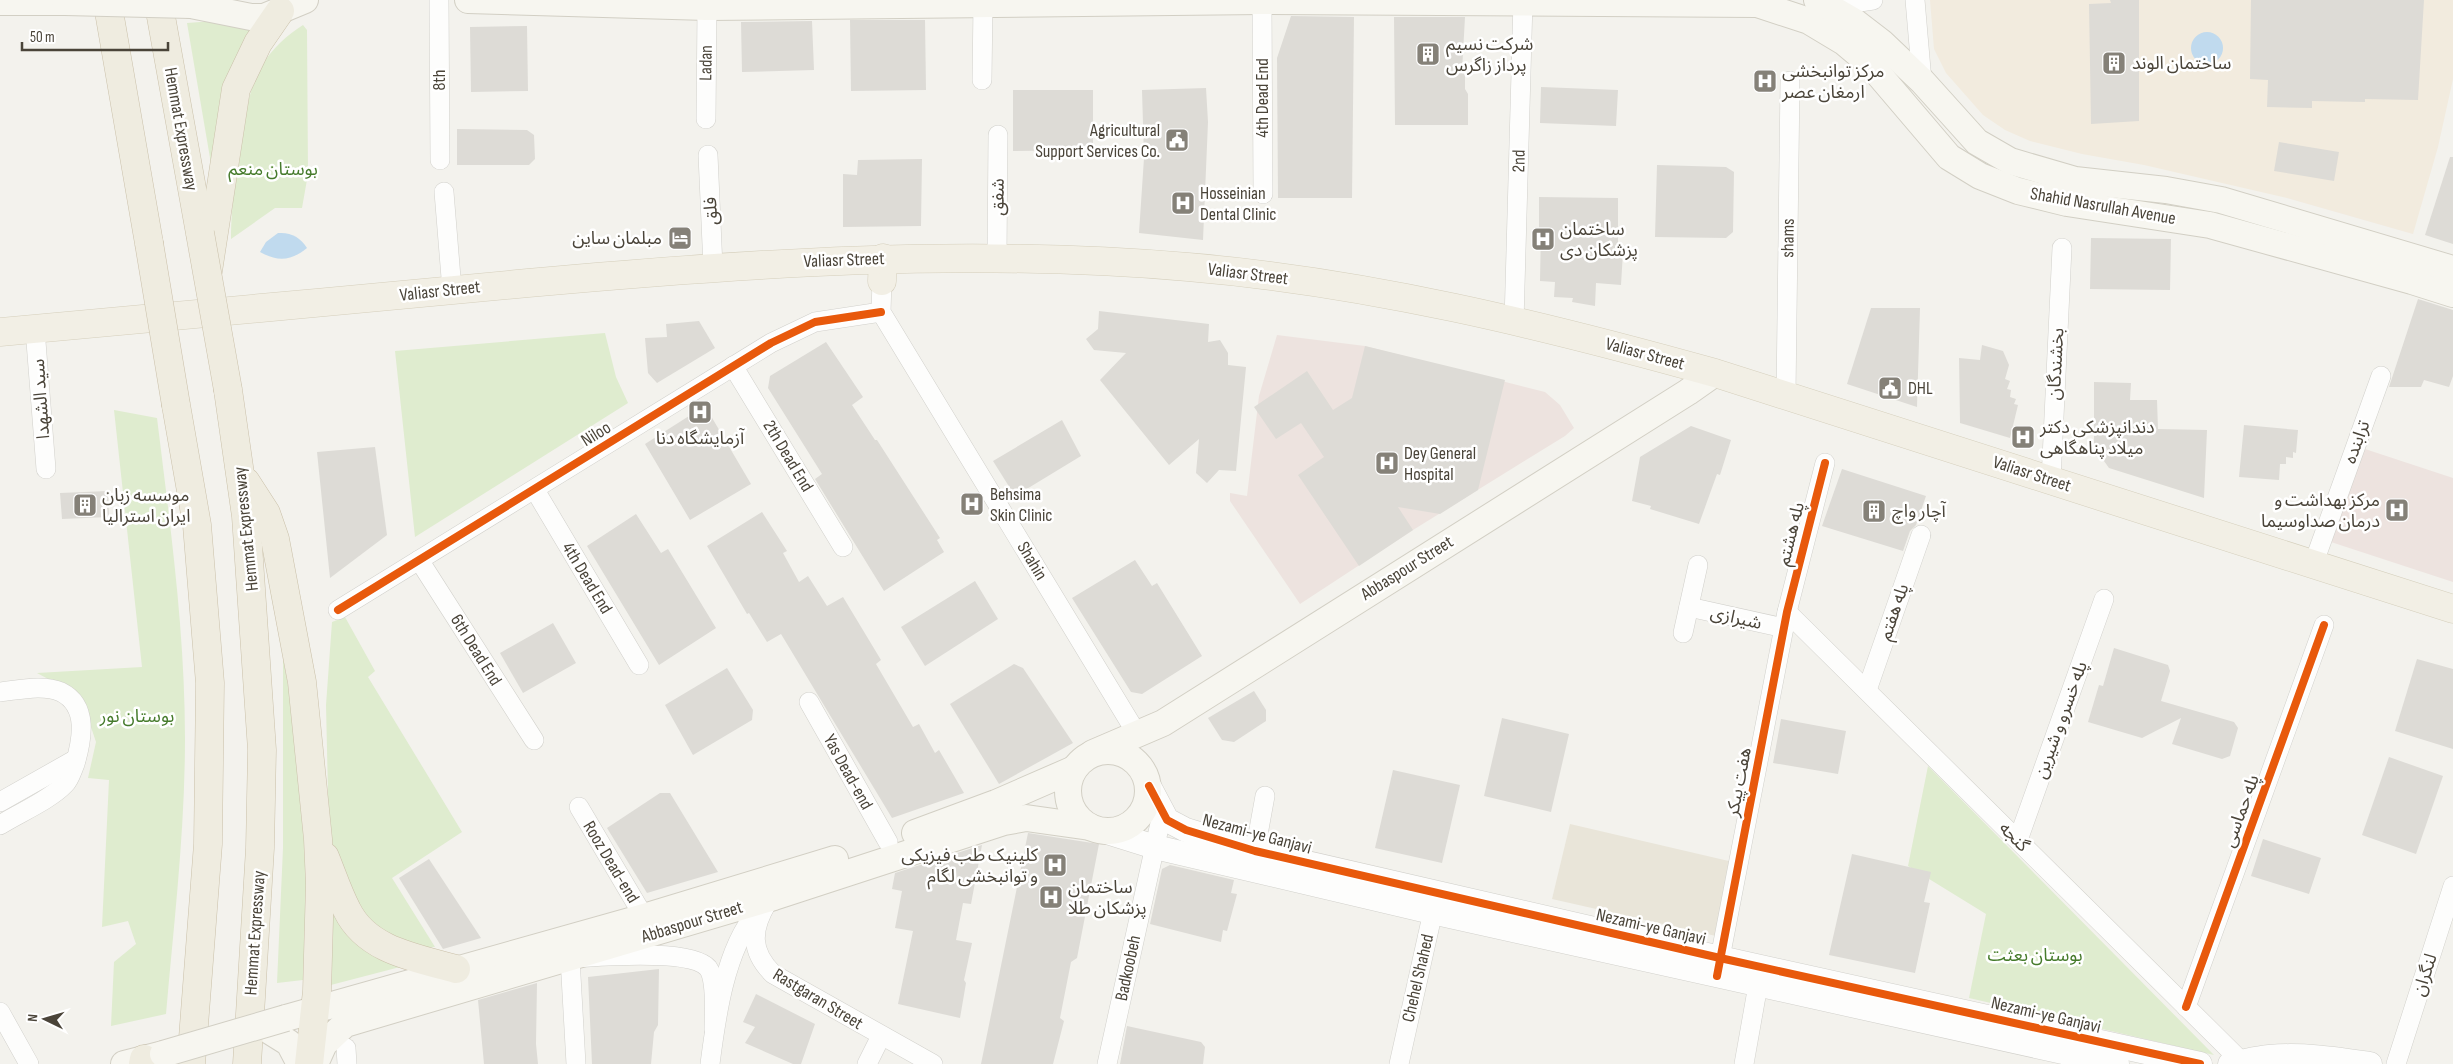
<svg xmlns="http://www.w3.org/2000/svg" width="2453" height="1064" font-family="'Sofia Sans Condensed','Noto Sans Arabic',sans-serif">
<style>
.commercial{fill:#f2ebde}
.education{fill:#e9e5d9}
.medical{fill:#ede3df}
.green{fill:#dfeccf}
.water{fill:#c0daee}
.building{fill:#dddbd6}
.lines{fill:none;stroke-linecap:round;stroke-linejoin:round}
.minor-casing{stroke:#d1d0cb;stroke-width:20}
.tertiary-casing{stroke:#d1d0cb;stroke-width:25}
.secondary-casing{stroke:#d2cfc4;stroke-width:28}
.primary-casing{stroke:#d5cfbc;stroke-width:29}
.trunk-casing{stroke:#cac0a9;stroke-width:29}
.minor{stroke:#fdfdfc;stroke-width:19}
.tertiary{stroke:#fdfdfc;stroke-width:24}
.secondary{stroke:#f7f6f0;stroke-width:26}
.primary{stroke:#f2efe5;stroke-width:28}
.trunk{stroke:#efece0;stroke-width:28}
.secondary-bridge-casing{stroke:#d2cfc4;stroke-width:28;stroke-linecap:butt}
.trunk-bridge-casing{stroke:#cac0a9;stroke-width:29;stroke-linecap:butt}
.secondary-bridge{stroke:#f7f6f0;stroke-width:26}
.trunk-bridge{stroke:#efece0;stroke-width:28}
.cycleway-casing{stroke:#fff;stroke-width:11}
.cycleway{stroke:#e8590c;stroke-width:8}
.labels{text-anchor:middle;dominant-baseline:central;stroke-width:5;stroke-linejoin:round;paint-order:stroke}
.poi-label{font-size:18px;fill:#4a4439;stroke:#fff;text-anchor:start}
.street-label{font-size:18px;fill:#4a4439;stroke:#fff}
.park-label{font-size:18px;fill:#467b2c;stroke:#fff}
</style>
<rect width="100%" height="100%" fill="#f3f2ed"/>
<!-- commercial -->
<path class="commercial" d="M1930 0H2453V79L2438 147 2413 234 2287 198 2144 165 2082 154 2030 141 2005 130 1983 115 1946 73 1934 49Z"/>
<!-- education -->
<path class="education" d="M1570 824 1733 862 1716 936 1552 899Z"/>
<!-- medical -->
<g class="medical">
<path d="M1277 335 1365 346 1545 392 1560 405 1574 428 1565 436 1413 530 1300 604 1230 501V493L1247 496 1259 396Z"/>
<path d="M2362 448 2453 478V582L2331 542Z"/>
</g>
<!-- green -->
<g class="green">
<path d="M227 20 258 29 216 193 187 23Z"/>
<path d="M303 25 307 30 308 174 302 208H275L231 239C231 201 242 96 262 65 272 49 287 35 303 25Z"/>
<path d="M605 333 616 377 628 403 415 537 395 351Z"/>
<path d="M114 410 157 418C170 524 185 631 185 738 185 831 174 922 166 1014L111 1026 114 962 136 944 128 921 102 927 109 780 88 778 96 742 87 715 76 694 37 673 142 667Z"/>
<path d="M345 617 375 671 368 677 462 832 392 878 435 947 412 948 387 942 351 903 329 837 326 705 332 622Z"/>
<path d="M283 657C293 714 304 773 307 831 309 880 307 930 303 980L277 983 283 848Z"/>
<path d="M1928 766 2214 1055 1969 998 1986 914 1908 866Z"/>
<path d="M328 894 400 967 327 986Z"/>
</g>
<!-- water -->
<g class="water">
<circle cx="2207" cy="48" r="16"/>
<path d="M278 233C291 232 300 237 307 248 291 261 278 262 260 252L266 242Z"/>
</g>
<!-- building -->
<g class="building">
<path d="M2110 0H2139V121L2091 124 2089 4 2111 3Z"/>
<path d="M2251 0H2424L2418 100 2365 99V102L2312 101V108L2267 107 2268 80 2250 79Z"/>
<path d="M1291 16 1354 17 1352 198H1278L1277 58Z"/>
<path d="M1394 17H1465L1462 71 1465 73V89L1468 94V125H1395Z"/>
<path d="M850 20H925L926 90 851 91Z"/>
<path d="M812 21 814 70 742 72 741 22Z"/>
<path d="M527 26 528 91 471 92 470 27Z"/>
<path d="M1541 87 1618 90 1616 126 1540 123Z"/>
<path d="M1206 88 1208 122 1203 240 1139 233 1144 158 1142 90Z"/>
<path d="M1013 90H1093V150L1013 151Z"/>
<path d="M457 129 527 130 534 135 535 159 529 165H457Z"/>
<path d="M2279 142 2339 152 2334 181 2274 171Z"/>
<path d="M2450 157H2453V244L2425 235Z"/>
<path d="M922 159 921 226 843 227V174L857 175 858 160Z"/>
<path d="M1657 165 1726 167 1734 172 1733 232 1726 238 1655 237Z"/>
<path d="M1539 197 1618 198V252H1623L1621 285 1596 283 1595 306 1572 302 1573 298 1554 297 1555 282 1540 281 1541 228H1539Z"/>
<path d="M2091 238 2171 239 2170 290 2090 289Z"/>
<path d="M2418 299 2453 310V376L2449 387 2424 380 2421 387H2389Z"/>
<path d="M1871 308H1920L1917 407 1847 384Z"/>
<path d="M1099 311 1209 324 1208 342 1220 340 1228 353V365L1246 367 1236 471 1219 470 1207 483 1196 473 1199 439 1169 465 1100 380 1126 353 1094 350 1086 339 1098 329Z"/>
<path d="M699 321 715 348 657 383 648 373 645 338 667 337 666 324Z"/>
<path d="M826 342 863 397 852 405 875 440H877L940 538 937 540 944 552 884 591 815 479 822 474 768 388 770 376Z"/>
<path d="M1982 345 2003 351 2009 365 2005 379 2010 381 2007 389 2011 390 2010 397 2016 399 2014 404 2018 405 2010 438 1960 423 1959 358 1980 360Z"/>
<path d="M1365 346 1505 380 1478 490 1440 514 1398 507 1413 530 1359 566 1298 475 1324 457 1301 423 1276 439 1254 407 1307 371 1333 410 1352 398Z"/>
<path d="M2094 382 2131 383 2130 400H2157L2158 429 2207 430 2204 498 2109 468 2094 447Z"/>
<path d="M700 409 703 414 708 411 751 484 690 520 645 444Z"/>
<path d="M1062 420 1081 456 1015 496 993 461Z"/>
<path d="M2244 425 2298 430 2296 453 2293 452V458L2286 457V464H2280L2279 480 2239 477Z"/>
<path d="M1691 426 1731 440 1720 475 1717 474 1699 524 1650 509 1651 506 1632 501 1640 457Z"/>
<path d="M375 447 387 535 330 578 317 452Z"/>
<path d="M1842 469 1926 496 1916 525 1910 531 1903 551 1822 526Z"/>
<path d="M108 491 109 517 62 519 60 493Z"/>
<path d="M762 512 787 551 783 553 799 582 808 576 827 606 843 597 881 660 876 664 913 727 919 724 935 753 939 750 964 793 892 818 781 634 767 642 749 613 747 614 707 546Z"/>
<path d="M636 514 661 553 668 549 716 628 659 665 587 546Z"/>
<path d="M1135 560 1152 586 1157 583 1202 656 1142 694 1131 692 1072 598Z"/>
<path d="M975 581 998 619 925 666 901 627Z"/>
<path d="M553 623 576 663 523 693 500 653Z"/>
<path d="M2114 648 2168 665 2170 671 2161 701 2234 722 2238 728 2230 756 2222 759 2172 744 2181 718 2142 738 2088 722 2099 685 2103 686Z"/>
<path d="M2417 659 2453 669V749L2395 731Z"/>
<path d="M1014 664 1023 668 1073 743 999 784 950 704Z"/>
<path d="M727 668 753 710 752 720 693 755 665 705Z"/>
<path d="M1254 691 1266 710V721L1234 742 1222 740 1208 718Z"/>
<path d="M1502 718 1569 734 1551 812 1484 796Z"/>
<path d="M1781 719 1846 731 1838 774 1773 763Z"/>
<path d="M2389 757 2443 776 2416 854 2362 835Z"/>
<path d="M1393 770 1460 785 1442 863 1375 848Z"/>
<path d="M660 793H670L718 872 647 893 607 828Z"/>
<path d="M1028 833 1099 844 1077 958 1071 962 1060 1018 1064 1021 1053 1064H981Z"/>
<path d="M2263 839 2321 858 2309 894 2251 876Z"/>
<path d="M982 845 971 904 963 903 956 940 972 943 964 980 966 983 960 1018 898 1004 913 931 895 928 902 891 892 889 895 873Z"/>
<path d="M1852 854 1931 872 1924 902 1930 903 1915 973 1829 955Z"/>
<path d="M429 859 481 938 443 949 399 878Z"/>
<path d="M1170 865 1234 880 1231 893 1237 894 1227 931 1223 930 1221 942 1150 924 1162 869Z"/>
<path d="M659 969 658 1025 654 1032 651 1064H592L588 977Z"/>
<path d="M537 983 536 1044 538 1064H484L478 1000Z"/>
<path d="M756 994 815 1024 801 1064H793L745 1043 755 1027 743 1022Z"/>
<path d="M1127 1026 1201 1042 1205 1047 1203 1064H1120Z"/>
</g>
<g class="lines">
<!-- minor casing -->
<g class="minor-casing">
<g id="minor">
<path d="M439 0 440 160"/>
<path d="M1839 0 1853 3 1873 0"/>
<path d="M1915 0 1922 81"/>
<path d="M1262 1 1263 194"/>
<path d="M982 80 983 3"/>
<path d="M706 119 707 7"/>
<path d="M708 155 713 267"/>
<path d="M444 192 452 290"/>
<path d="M997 258 998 135"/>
<path d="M882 281 881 312 1137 734"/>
<path d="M1514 322 1523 1"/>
<path d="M35 329 46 469"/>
<path d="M733 366 843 547"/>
<path d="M1786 395 1790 81"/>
<path d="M2051 480 2062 248"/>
<path d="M535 490 639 665"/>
<path d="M419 560 534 740"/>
<path d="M2313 565 2381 376"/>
<path d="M1689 607 1784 628"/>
<path d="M338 610 771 343 815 322 881 312"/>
<path d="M1787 612 2242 1062"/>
<path d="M1683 633 1698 565"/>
<path d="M1867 690 1921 535"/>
<path d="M0 692C19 690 43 684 61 692 89 706 82 740 75 764 72 771 70 779 65 784 50 800 19 813 0 825"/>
<path d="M809 702 888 842"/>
<path d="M0 802 76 759"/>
<path d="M579 807 644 917"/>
<path d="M2018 840 2104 599"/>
<path d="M1255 851 1265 796"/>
<path d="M767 903C751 930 750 951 773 974L933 1064"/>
<path d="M1720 958 1787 612 1825 463"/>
<path d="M2186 1007 2324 625"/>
<path d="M0 1012 29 1064"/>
<path d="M346 1048 347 1064"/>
<path d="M576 1064 570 958C598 957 690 948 708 968 717 980 714 1015 714 1030"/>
<path d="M710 1064C716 1017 725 949 757 912"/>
<path d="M867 1064 881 1036"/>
<path d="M1107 1064 1162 814"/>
<path d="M1399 1064 1436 898"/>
<path d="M1744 1064 1758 985"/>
<path d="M2396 1064 2453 886"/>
</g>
</g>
<!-- tertiary casing -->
<g class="tertiary-casing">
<g id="tertiary">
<path d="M1149 786 1167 820 1186 830 1255 851 1720 958 2200 1064"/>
<path d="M1107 832 1155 847 1432 912 2117 1064"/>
<path d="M2230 1064C2243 1062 2256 1058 2269 1057 2303 1054 2336 1059 2370 1064"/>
</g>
</g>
<!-- secondary casing -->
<g class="secondary-casing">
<g id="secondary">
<path d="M468 0 707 7 1262 1 1757 4 1809 21 1844 42 1869 63 1949 157 1980 176 2018 191 2067 203 2210 225 2412 281 2453 294"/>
<path d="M1817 0 1855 22 1881 42 1922 81 1977 142 2010 161 2075 180 2166 190 2221 200 2453 269"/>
<path d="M0 2H65"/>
<path d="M191 5 251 17H264L305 0"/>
<circle cx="1108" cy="791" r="40"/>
<path d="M1093 753 1163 723 1688 392 1715 373"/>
<path d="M915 833 996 803 1074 769"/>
<path d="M286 1018 644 917 835 859"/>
<path d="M260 1025 289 1043 300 1064"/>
<path d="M124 1064 163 1054"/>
<path d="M315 1064 324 1044 345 1024 774 897 1004 822 1026 818 1090 827"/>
</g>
</g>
<!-- primary casing -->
<g class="primary-casing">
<g id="primary">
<path d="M882 281 883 258"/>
<path d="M0 332C176 317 352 299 528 283 748 263 967 248 1188 267 1367 282 1543 325 1715 373L2453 609"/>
</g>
</g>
<!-- trunk casing -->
<g class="trunk-casing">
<g id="trunk">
<path d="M107 0 149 243"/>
<path d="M158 0 200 233"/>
<path d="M208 271 236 89 258 43 280 11"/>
<path d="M228 390 246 516 262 750 260 848 247 1064"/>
<path d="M176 405 197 525 210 683 208 844 191 1064"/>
<path d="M246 482 266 513 275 539 302 682 318 839 320 884 317 991 309 1064"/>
<path d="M325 857C332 874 338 893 347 910 367 951 417 958 456 969"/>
<path d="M143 1064 144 1059"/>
</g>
</g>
<!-- minor -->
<use href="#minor" class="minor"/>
<!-- tertiary -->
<use href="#tertiary" class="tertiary"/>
<!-- secondary -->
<use href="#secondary" class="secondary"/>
<!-- primary -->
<use href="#primary" class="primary"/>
<!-- trunk -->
<use href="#trunk" class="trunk"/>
<!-- secondary-bridge casing -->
<g class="secondary-bridge-casing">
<g id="secondary-bridge">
<path d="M65 2 191 5"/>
<path d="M163 1054 286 1018"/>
</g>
</g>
<!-- trunk-bridge casing -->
<g class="trunk-bridge-casing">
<g id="trunk-bridge">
<path d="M200 233 228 390"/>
<path d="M149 243 176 405"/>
</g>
</g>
<!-- secondary-bridge -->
<use href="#secondary-bridge" class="secondary-bridge"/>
<!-- trunk-bridge -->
<use href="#trunk-bridge" class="trunk-bridge"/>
<!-- cycleway casing -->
<g class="cycleway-casing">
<g id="cycleway">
<path d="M338 610 771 343 815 322 881 312"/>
<path d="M1149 786 1167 820 1186 830 1255 851 1720 958 2200 1064"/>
<path d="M1717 976 1787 612 1825 463"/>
<path d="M2186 1007 2324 625"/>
</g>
</g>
<!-- cycleway -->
<use href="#cycleway" class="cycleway"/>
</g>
<!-- icons -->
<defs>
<g id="building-square" transform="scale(1.25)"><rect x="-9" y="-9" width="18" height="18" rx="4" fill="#858178" stroke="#fff"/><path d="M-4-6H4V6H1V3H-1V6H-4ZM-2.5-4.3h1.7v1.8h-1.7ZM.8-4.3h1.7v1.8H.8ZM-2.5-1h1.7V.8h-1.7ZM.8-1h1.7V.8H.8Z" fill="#fff"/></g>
<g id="hospital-square" transform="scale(1.25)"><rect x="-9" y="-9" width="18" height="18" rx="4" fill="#858178" stroke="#fff"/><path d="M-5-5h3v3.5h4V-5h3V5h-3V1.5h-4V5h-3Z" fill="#fff"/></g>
<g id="civic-square" transform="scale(1.25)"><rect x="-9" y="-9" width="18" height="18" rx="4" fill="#858178" stroke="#fff"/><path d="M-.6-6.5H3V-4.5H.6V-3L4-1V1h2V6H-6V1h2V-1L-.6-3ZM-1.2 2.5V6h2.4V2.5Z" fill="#fff"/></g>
<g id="hotel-square" transform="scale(1.25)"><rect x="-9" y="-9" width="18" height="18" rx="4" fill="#858178" stroke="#fff"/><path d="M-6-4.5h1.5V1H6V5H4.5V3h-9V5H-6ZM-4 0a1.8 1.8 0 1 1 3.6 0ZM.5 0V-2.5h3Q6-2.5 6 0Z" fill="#fff"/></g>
</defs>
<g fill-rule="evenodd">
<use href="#building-square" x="1428" y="54"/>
<use href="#building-square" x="2114" y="63"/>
<use href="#hospital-square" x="1765" y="81"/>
<use href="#civic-square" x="1177" y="140"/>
<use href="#hospital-square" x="1183" y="203"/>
<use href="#hotel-square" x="680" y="238"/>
<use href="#hospital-square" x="1543" y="239"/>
<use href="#civic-square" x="1890" y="388"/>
<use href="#hospital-square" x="700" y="412"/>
<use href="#hospital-square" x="2023" y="437"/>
<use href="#hospital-square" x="1387" y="463"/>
<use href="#hospital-square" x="972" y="504"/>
<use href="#building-square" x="85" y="505"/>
<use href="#hospital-square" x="2397" y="510"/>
<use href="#building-square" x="1874" y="511"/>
<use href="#hospital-square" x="1055" y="865"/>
<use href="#hospital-square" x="1051" y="897"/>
</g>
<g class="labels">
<!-- poi labels -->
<g class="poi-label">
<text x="1446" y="44">شرکت نسیم<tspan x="1446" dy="21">پرداز زاگرس</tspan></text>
<text x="2132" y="63">ساختمان الوند</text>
<text x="1782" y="71">مرکز توانبخشی<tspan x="1782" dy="21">ارمغان عصر</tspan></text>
<text x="1160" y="130" text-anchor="end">Agricultural<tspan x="1160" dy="21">Support Services Co.</tspan></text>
<text x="1200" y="193">Hosseinian<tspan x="1200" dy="21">Dental Clinic</tspan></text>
<text x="1560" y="229">ساختمان<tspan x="1560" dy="21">پزشکان دی</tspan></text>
<text x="662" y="238" text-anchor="end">مبلمان ساین</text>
<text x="1908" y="388">DHL</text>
<text x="2040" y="427">دندانپزشکی دکتر<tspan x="2040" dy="21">میلاد پناهگاهی</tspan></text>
<text x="700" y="438" text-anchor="middle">آزمایشگاه دنا</text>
<text x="1404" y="453">Dey General<tspan x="1404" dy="21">Hospital</tspan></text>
<text x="990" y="494">Behsima<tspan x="990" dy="21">Skin Clinic</tspan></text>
<text x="102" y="495">موسسه زبان<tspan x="102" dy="21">ایران استرالیا</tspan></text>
<text x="2380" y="500" text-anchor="end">مرکز بهداشت و<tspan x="2380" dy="21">درمان صداوسیما</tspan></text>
<text x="1892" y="511">آچار واچ</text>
<text x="1038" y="855" text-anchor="end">کلینیک طب فیزیکی<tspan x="1038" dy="21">و توانبخشی لگام</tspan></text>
<text x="1068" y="887">ساختمان<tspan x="1068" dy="21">پزشکان طلا</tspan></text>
</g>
<!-- street labels -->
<g class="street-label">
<text transform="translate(706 63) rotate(-89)">Ladan</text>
<text transform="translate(439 80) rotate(-90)">8th</text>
<text transform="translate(1262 98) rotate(-90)">4th Dead End</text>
<text transform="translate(181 129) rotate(80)">Hemmat Expressway</text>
<text transform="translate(1519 161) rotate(-89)">2nd</text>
<text transform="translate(998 197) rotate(-89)">شفق</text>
<text transform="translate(2103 206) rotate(10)">Shahid Nasrullah Avenue</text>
<text transform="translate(711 211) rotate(-92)">فلق</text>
<text transform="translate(1788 238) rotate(-89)">shams</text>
<text transform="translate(844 260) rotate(-2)">Valiasr Street</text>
<text transform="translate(1248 274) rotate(7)">Valiasr Street</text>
<text transform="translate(440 291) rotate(-6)">Valiasr Street</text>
<text transform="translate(1645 354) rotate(15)">Valiasr Street</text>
<text transform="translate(2056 364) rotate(-87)">بخشندگان</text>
<text transform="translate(41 399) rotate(-94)">سید الشهدا</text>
<text transform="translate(596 434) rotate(-32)">Niloo</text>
<text transform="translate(2357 442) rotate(-70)">ترابنده</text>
<text transform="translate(788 456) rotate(59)">2th Dead End</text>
<text transform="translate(2032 474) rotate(18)">Valiasr Street</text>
<text transform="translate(246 529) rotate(-96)">Hemmat Expressway</text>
<text transform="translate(1791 534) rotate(-76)">پله هشتم</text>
<text transform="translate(1032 561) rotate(59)">Shahin</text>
<text transform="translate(1407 568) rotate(-32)">Abbaspour Street</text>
<text transform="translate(587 578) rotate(59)">4th Dead End</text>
<text transform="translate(1894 612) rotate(-71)">پله هفتم</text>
<text transform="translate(1736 618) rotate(13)">شیرازی</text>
<text transform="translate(476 650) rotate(58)">6th Dead End</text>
<text transform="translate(2061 720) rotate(-70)">پله خسرو و شیرین</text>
<text transform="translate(848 772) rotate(61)">Yas Dead-end</text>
<text transform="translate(1739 782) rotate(-79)">هفت پیکر</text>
<text transform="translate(2241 811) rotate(-70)">پله حماسی</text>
<text transform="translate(1257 834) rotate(15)">Nezami-ye Ganjavi</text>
<text transform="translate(2014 837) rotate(45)">گنجه</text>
<text transform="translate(611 862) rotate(59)">Rooz Dead-end</text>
<text transform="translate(692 922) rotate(-17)">Abbaspour Street</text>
<text transform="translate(1651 927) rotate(13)">Nezami-ye Ganjavi</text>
<text transform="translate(255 933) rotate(-86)">Hemmat Expressway</text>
<text transform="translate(1128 968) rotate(-78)">Badkoobeh</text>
<text transform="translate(2425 975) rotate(-72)">لنگران</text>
<text transform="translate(1418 978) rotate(-77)">Chehel Shahed</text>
<text transform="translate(818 999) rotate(31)">Rastgaran Street</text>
<text transform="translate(2046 1015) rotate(13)">Nezami-ye Ganjavi</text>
</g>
<!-- park labels -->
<g class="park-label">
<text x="273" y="169">بوستان منعم</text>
<text x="137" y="716">بوستان نور</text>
<text x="2035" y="955">بوستان بعثت</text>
</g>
</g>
<!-- north arrow -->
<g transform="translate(45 1019) rotate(275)" stroke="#ffffff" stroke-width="4" paint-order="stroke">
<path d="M0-4L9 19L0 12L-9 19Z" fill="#4a4439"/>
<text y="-8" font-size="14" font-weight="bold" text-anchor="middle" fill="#4a4439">N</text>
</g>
<!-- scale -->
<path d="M22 42v8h146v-8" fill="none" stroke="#4a4439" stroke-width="2.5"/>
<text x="30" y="42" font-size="15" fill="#4a4439" stroke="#ffffff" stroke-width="4" paint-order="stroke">50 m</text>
</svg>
